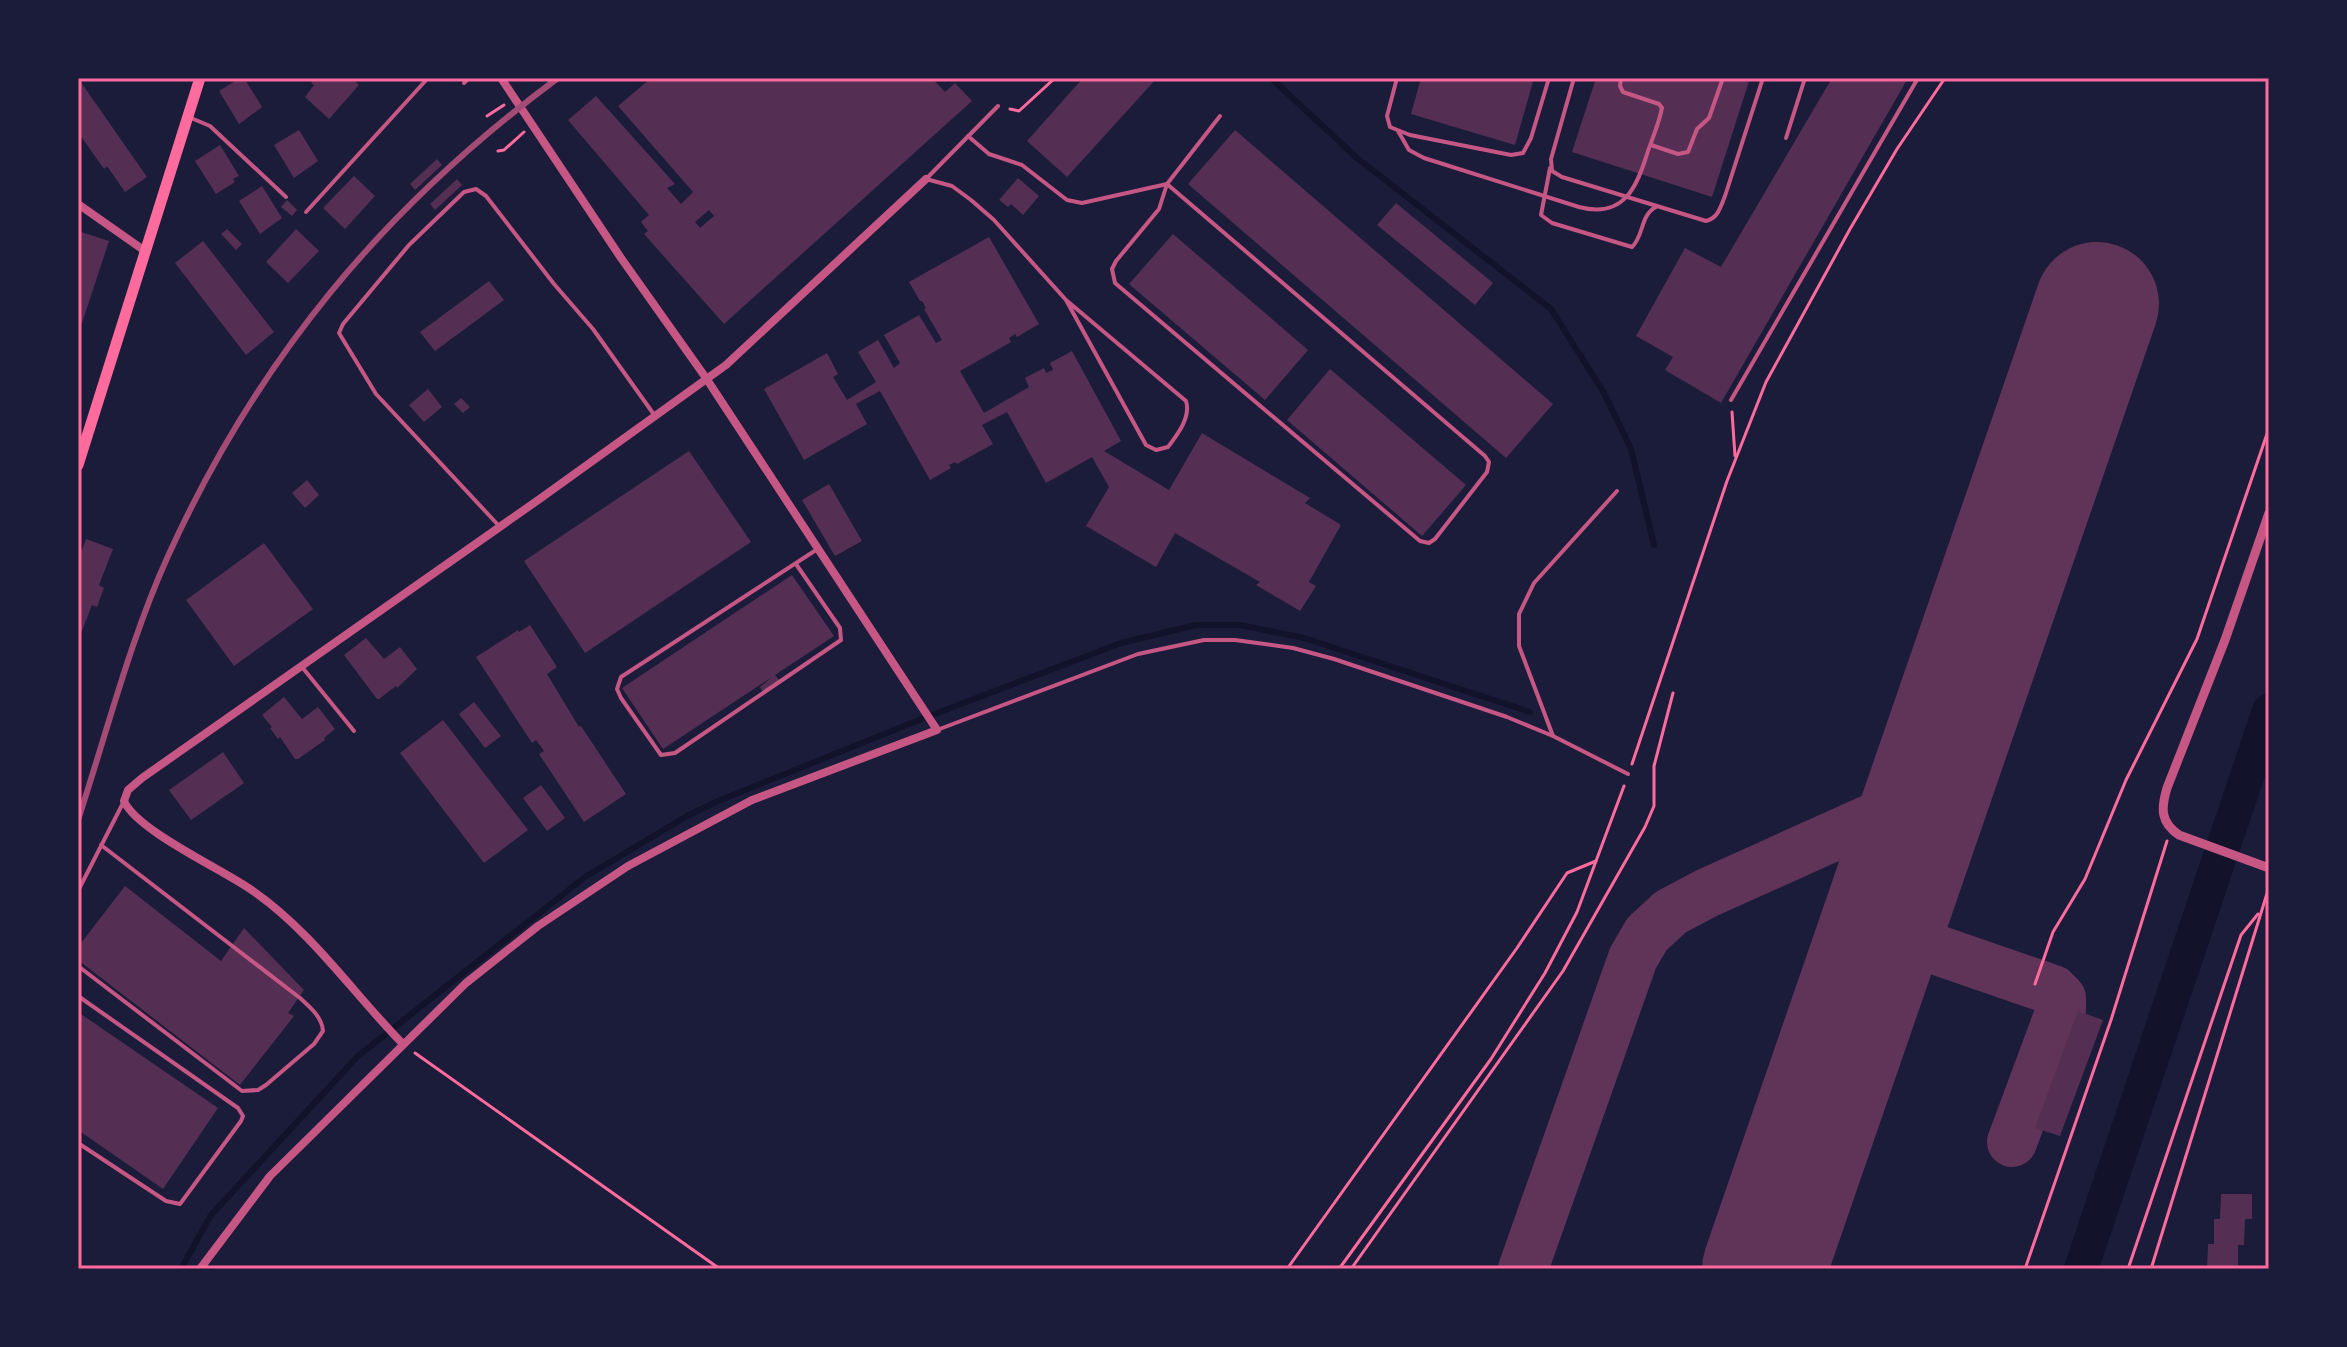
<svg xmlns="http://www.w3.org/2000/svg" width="2347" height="1347" font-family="Cabin,sans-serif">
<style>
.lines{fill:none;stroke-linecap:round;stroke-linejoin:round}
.stream{stroke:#12122b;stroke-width:6}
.river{stroke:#12122b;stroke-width:34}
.taxiway{stroke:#603358;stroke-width:50}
.runway{stroke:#603358;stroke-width:124}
.building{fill:#542f53;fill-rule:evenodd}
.path{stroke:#ff6b9d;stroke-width:3}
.service{stroke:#c65784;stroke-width:4}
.minor{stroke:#c65784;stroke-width:8}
.tertiary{stroke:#c65784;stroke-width:9}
.secondary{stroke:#ff6b9d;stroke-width:11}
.rail{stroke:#a44b75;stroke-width:6}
.neatline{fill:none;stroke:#ff6b9d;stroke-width:3}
</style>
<rect width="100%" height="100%" fill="#1b1b3a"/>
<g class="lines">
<!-- stream -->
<g class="stream">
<path d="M1271 78 1357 158 1551 309 1604 393 1631 449 1654 545"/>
<path d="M2256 750 2269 748"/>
<path d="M181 1269 211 1215 358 1056 585 877 687 816 718 801 919 720 1121 643 1196 625H1240L1304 638 1530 712"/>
</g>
<!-- river -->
<path class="river" d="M2081 1269 2269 711"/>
<!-- taxiway -->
<g class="taxiway">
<path d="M1882 931 2053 990 2061 998V1010L2012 1142"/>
<path d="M1523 1269 1633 958 1647 934 1671 912 1707 893 1929 793"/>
</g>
<!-- runway -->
<path class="runway" d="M1764 1269 2097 304"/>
</g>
<!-- building -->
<g class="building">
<path d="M78 78 147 177 125 192 107 166 104 169 78 132Z"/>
<path d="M240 78H244L262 107 239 124 219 91Z"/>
<path d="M315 78H351L359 85 329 119 305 97 314 85 311 83Z"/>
<path d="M651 78H932L945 92 955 83 972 101 724 324 644 234 648 231 641 222 649 215 568 120 596 96 675 184 667 188 681 204 693 192 618 106ZM709 210 714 216 700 228 695 222Z"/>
<path d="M1083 78H1157L1067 177 1027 141Z"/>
<path d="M1421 78H1534L1515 145 1411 114Z"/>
<path d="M1596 78H1750L1712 197 1572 152Z"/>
<path d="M1832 78H1908L1721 403 1665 370 1673 357 1636 336 1685 248 1721 267Z"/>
<path d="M299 130 318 161 294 178 274 145Z"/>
<path d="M1235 130 1553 404 1506 458 1188 184Z"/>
<path d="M220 145 239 176 233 179 235 182 216 194 195 161Z"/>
<path d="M437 159 442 165 415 190 410 184Z"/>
<path d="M354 176 375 196 345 229 323 208Z"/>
<path d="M1018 178 1039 196 1023 215 1011 204 1008 207 999 200Z"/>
<path d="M457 179 462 185 435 210 430 204Z"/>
<path d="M262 186 282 218 260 234 239 201Z"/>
<path d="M287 200 297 210 292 216 281 207Z"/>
<path d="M1396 203 1493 283 1475 305 1377 225Z"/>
<path d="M227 229 242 244 236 250 221 234Z"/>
<path d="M296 229 319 251 288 283 266 262Z"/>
<path d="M78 231 109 241 79 332H78Z"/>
<path d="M1173 234 1308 350 1265 400 1129 284Z"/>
<path d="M989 237 1039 324 1017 337 1015 334 1009 338 1011 342 960 371 984 413 1029 387 1025 378 1044 368 1046 373 1053 370 1050 363 1072 351 1121 441 1104 451 1169 490 1202 433 1310 498 1305 503 1341 525 1309 582 1316 586 1300 611 1256 585 1260 582 1175 533 1156 567 1086 526 1109 487 1092 457 1046 483 1007 412 982 425 993 444 957 464 955 462 949 465 951 468 930 480 880 391 856 404 867 424 804 460 764 389 827 353 838 374 833 377 847 400 876 382 858 352 878 340 894 368 900 363 884 335 919 315 936 343 942 340 924 309 926 308 922 301H920L909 282Z"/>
<path d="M203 241 274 332 246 355 175 263Z"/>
<path d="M489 281 504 300 435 351 420 332Z"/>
<path d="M1330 369 1466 485 1422 536 1287 420Z"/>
<path d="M428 389 442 407 424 422 409 405Z"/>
<path d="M461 398 470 407 463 413 454 404Z"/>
<path d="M689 451 751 542 585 653 524 561Z"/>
<path d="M307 480 319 495 305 508 292 493Z"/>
<path d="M829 484 862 541 835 556 802 500Z"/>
<path d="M86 539 113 549 99 585 104 588 97 607 92 605 78 641V560Z"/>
<path d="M264 543 313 609 234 666 186 600Z"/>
<path d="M792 575 834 636 775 675 780 681 763 692 760 687 772 677 663 749 622 688Z"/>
<path d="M530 625 557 667 547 674 579 727 581 726 626 794 584 822 539 754 544 751 536 740 532 743 476 657 518 630 519 632Z"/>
<path d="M366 638 384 659 400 647 417 669 397 688 396 686 379 699H377L344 655Z"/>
<path d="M284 697 302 719 318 707 335 729 324 738 325 740 298 759H295L280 737 278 739 270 728 272 727 262 715Z"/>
<path d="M474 702 501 736 485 748 459 714Z"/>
<path d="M443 720 528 830 484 863 400 753Z"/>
<path d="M223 752 244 783 191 820 169 790Z"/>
<path d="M541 785 565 818 547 831 523 798Z"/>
<path d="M125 886 221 961 244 928 304 990 288 1013 294 1016 240 1085 78 960V947Z"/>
<path d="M2078 1011 2103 1020 2060 1136 2035 1128Z"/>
<path d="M78 1012 218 1108 163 1189 78 1130Z"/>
<path d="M2221 1194H2252V1219H2245L2244 1245H2238V1269H2207L2208 1244H2214V1219H2220Z"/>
</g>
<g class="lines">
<!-- path -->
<g class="path">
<path d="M1010 109 1019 111 1055 78"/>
<path d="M487 116 504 105"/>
<path d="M498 151 504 150 524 132"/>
<path d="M1732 412 1735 456"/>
<path d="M1632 764 1727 481 1766 382 1850 229 1897 149 1945 78"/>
<path d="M2035 984 2053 932 2085 879 2126 780 2197 639 2269 428"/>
<path d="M415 1053 720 1269"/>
<path d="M1287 1269 1517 948 1567 873 1596 861"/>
<path d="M1339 1269 1491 1059 1545 973 1577 912 1624 786"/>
<path d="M1351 1269 1563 971 1645 827 1654 806V766L1673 693"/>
<path d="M2025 1269 2111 1020 2167 841"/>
<path d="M2128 1269 2241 935 2258 914"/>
<path d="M2151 1269 2269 887"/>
</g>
<!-- service -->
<g class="service">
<path d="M1397 78 1387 116 1390 127 1410 135 1511 155 1523 153 1531 138 1549 78"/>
<path d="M1574 78 1551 159 1552 171 1562 177 1706 221C1718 218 1720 208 1725 196L1763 78"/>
<path d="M464 83 469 78"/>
<path d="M998 106 926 179 952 186 971 200 994 220 1066 300 1146 445 1156 450 1168 447C1178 434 1191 417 1186 401L1066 300"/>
<path d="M191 118 210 126 286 197"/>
<path d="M1398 131 1409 150 1424 158 1579 207C1624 219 1637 187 1648 151 1653 137 1659 123 1662 108L1659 104 1623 92 1620 86 1621 78"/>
<path d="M968 136 989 154 1022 165 1067 200 1082 203 1167 184 1220 116"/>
<path d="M1786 138 1805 78"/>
<path d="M1651 145 1678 154 1688 152 1697 129 1709 118 1723 78"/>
<path d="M1550 168 1541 215 1552 223 1632 247C1644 236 1640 215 1656 207"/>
<path d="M1167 184 1485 456 1489 462 1487 472 1435 539 1429 543 1420 541 1115 283 1112 269 1116 261 1159 209Z"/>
<path d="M306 212 428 78"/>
<path d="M1731 400 1918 78"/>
<path d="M500 527 376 394 339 333 343 324 409 245 464 192 476 189 486 196 554 284 593 329 655 416"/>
<path d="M796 564 840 628 841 640 675 753 661 755 621 698 617 689 621 677 816 550"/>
<path d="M302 667 354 731"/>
<path d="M937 730 1138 654 1204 640H1235L1293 648 1334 659 1507 717 1553 736 1628 774"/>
<path d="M1553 736 1519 646V614L1534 583 1617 491"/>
<path d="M78 891 123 803"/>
<path d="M78 966 242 1091 258 1090 266 1085 314 1044 323 1031C322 1017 310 1007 300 998L101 845"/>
<path d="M78 996 238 1108 243 1116 241 1121 180 1204 166 1201 78 1143"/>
</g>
<!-- minor -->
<g class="minor">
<path d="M78 204 145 251"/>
<path d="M402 1043C353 993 312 932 253 891 224 870 137 831 124 801L128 790 142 778 541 498 726 365 926 179"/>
<path d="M200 1269 270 1176 466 983 538 926 628 866 752 800 937 730 706 378 621 258 501 78"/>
</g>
<!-- tertiary -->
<path class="tertiary" d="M2269 513 2225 640 2167 788C2161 808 2160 822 2179 835L2269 868"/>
<!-- secondary -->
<path class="secondary" d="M78 465 200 78"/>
<!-- rail -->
<path class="rail" d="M78 820C107 732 130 640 168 556 258 358 384 207 558 78"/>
</g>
<!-- border -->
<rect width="2347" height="1347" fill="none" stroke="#1b1b3a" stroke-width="160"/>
<rect x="80" y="80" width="2187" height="1187" class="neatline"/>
</svg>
